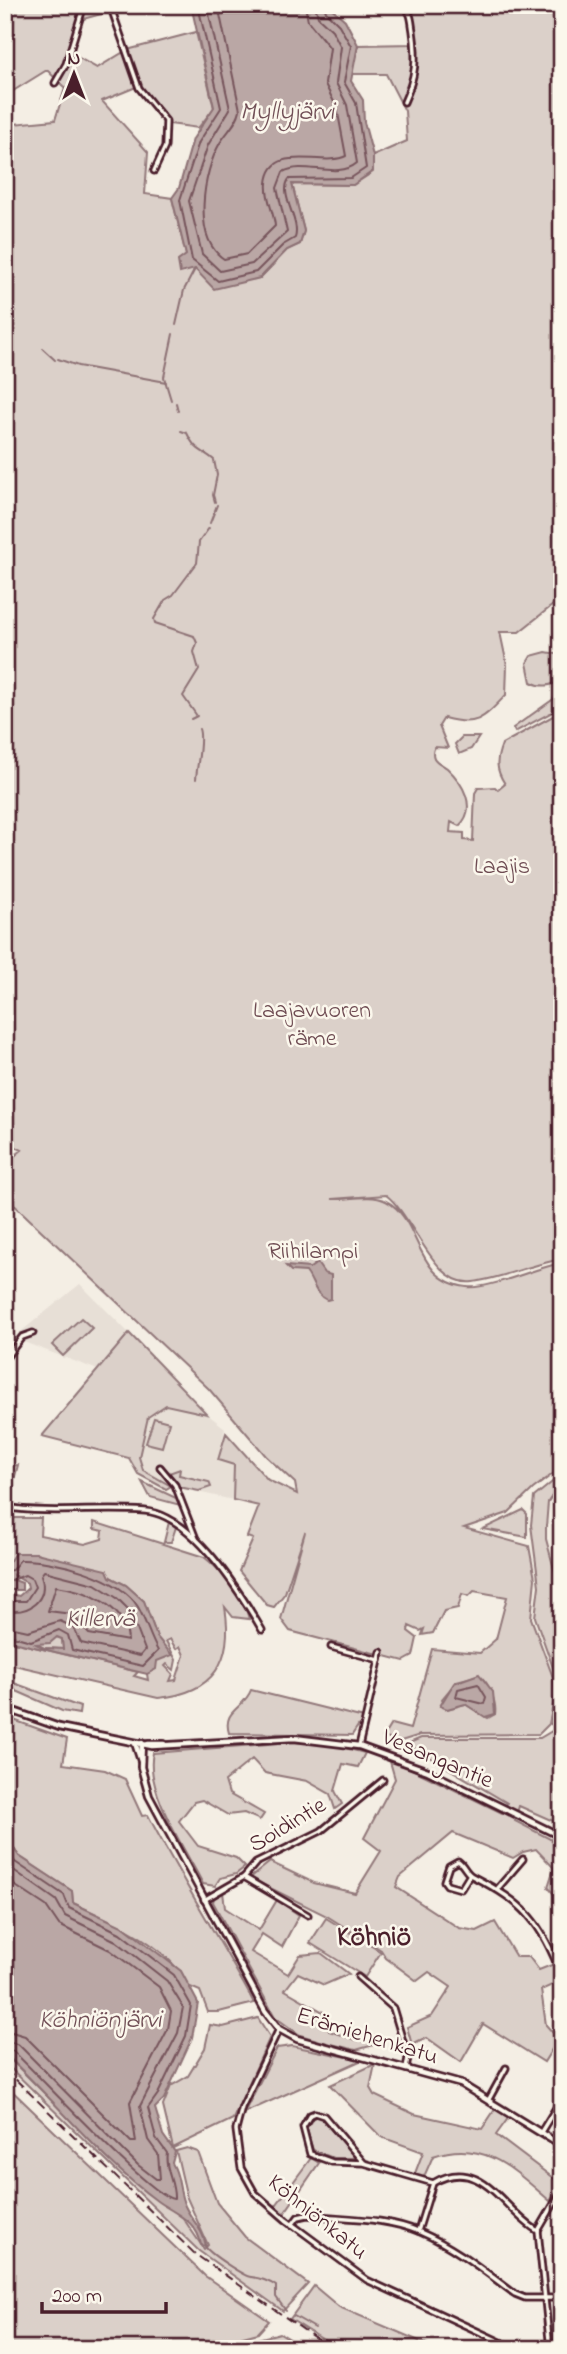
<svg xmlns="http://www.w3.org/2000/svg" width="567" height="2354" font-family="'Indie Flower',sans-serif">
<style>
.built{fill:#e7dfd6}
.green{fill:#dbd0c9;stroke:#92787a;stroke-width:2;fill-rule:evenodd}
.water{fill:#baa7a5;stroke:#8d7174;stroke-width:2;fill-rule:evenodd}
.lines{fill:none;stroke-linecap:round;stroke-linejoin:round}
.shore{stroke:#77555c;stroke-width:2}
.stream{stroke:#8d7174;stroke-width:2}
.minor-casing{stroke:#4a1f2b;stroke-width:9}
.tertiary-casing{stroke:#4a1f2b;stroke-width:10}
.minor{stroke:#fbf7ec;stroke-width:3.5}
.tertiary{stroke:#fbf7ec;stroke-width:4.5}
.rail{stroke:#4a1f2b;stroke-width:2;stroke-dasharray:10 5;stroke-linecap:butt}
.labels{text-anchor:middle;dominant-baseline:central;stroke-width:5;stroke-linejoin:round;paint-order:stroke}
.park-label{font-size:24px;fill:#6e4b52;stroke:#fbf7ec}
.street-label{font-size:24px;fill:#4a1f2b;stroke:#fbf7ec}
.water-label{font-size:26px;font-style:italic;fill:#714f56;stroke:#fbf7ec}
.quarter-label{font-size:28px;font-weight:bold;fill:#4a1f2b;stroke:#fbf7ec}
</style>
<rect width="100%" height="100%" fill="#f4eee4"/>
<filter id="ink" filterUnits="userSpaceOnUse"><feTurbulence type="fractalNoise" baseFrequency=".0143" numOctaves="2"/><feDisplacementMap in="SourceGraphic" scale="14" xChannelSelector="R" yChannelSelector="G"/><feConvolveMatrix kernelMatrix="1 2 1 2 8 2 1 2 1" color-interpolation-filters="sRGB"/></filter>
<g filter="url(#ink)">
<!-- built -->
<g class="built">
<path d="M80 1284 129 1333 98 1370 13 1338Z"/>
<path d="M166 1405 207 1414 225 1428 218 1460 234 1465 233 1500 171 1486 143 1470 139 1457 148 1417Z"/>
</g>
<!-- green -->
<g class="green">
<path d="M5 5H111L112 11 83 19 72 54 97 68 127 50 196 32 214 108 198 128 170 124 136 87 102 101 148 152 145 194 172 198 186 255 195 269 260 278 287 250 300 244 304 231 292 184 353 185 373 172V156L407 141 405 111 386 74H351L358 45 413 44 409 13 404 5H562V593L558 601 519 632H500L507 665 506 695C483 719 477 727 444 718L439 726 448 748 435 747C433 750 432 753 434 758 436 762 443 765 447 768 463 783 478 808 459 826L451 822 450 832 464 833V840L473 841 475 793 478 788 495 787 498 790 505 784C495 769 496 760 502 744L562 711V1259C532 1264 503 1278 473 1282 434 1288 414 1216 386 1195L332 1199C348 1200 370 1193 386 1201 422 1219 413 1281 467 1287 488 1290 537 1267 562 1263V1467L533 1489 508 1513 464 1528 529 1546 535 1579 531 1618 554 1680 555 1695 549 1724 539 1734 420 1735 398 1742 383 1737 391 1724 410 1729 432 1649 480 1653 496 1639 507 1597 474 1591 469 1596 462 1594 458 1608 444 1611 433 1633 422 1635 424 1629 420 1631 409 1626 408 1631 417 1638 413 1656 404 1661 290 1631 281 1619 305 1532 285 1593 274 1607 267 1605 239 1571 253 1539 247 1537 259 1506 233 1500 234 1465 218 1460 226 1433 268 1480 297 1494 295 1483 266 1456 209 1389 9 1200 5 1204V1147L12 1158 22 1150 12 1145 5 1136V104L13 124 55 120 65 88 47 70 5 96ZM479 1675C489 1682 497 1703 495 1714L488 1718 465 1704 447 1709 442 1699 457 1681Z"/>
<path d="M546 652 562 655V680C551 686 542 688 531 682L527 663 531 656Z"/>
<path d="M562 693V707L515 732 513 728Z"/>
<path d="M462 737H479L471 749 459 754 455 744Z"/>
<path d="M81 1318 92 1328 63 1356 52 1345Z"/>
<path d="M129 1333 207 1414 166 1405 148 1417 139 1457 143 1470 171 1486 166 1489 138 1474 129 1458 42 1436Z"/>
<path d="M154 1418 169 1422 162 1447 146 1443Z"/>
<path d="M18 1465 8 1502 5 1501V1466Z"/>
<path d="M180 1469 179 1475 209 1482 211 1487 199 1491 179 1487 169 1473Z"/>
<path d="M562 1474V1480L548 1502 546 1527V1539L560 1591 557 1636 562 1655V1720L554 1726 551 1724 558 1695 557 1679 535 1617 539 1586 531 1525 534 1497Z"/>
<path d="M142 1482 176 1498 180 1505 150 1497Z"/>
<path d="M523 1510 527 1514V1537L483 1529Z"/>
<path d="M16 1518H41L40 1535 85 1544 102 1539 103 1531 94 1529V1522L204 1557C221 1570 244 1598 249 1619L233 1617 225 1607C234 1661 214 1693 158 1698L5 1663V1640L138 1672 134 1676 148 1680 147 1674 157 1637 144 1601 126 1585 110 1577 36 1553 12 1559 5 1568V1520ZM170 1639 176 1649 180 1646 184 1655 176 1680 170 1681 173 1674 165 1666 167 1664 174 1670 176 1660 166 1641Z"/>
<path d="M169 1522 177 1524 171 1542H164Z"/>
<path d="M56 1637 62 1639 63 1649 44 1648 36 1644Z"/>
<path d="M5 1674 15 1678 14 1683 80 1707 79 1714 62 1711 5 1686Z"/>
<path d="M251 1690 364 1718 361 1727 358 1726 352 1735 229 1733C222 1710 244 1709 251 1690Z"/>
<path d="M5 1717 67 1739 63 1764 105 1770 125 1779 142 1816 148 1815C181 1879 220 1939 254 2003L219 2012H208L200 1991 188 1986C168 1944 113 1922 73 1903L72 1891 19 1856 5 1836Z"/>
<path d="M562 1725V1825L519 1806 515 1821 562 1845V1904L548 1887 554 1868 536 1849 523 1852 513 1858 453 1833 400 1877 396 1887 459 1928 477 1931 495 1922 516 1957H529L539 1970 554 1964 561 1981 541 1990 546 2025 553 2033H562V2046H554L544 2062 483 2024 461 2062 427 2038 412 2045 407 2027 432 2016 451 1987 429 1972 417 1981 386 1958 381 1950 327 1916 250 1878 270 1862 314 1883 355 1893 381 1851 364 1838 395 1779 389 1758 502 1813 507 1803 407 1744 421 1738H540Z"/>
<path d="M293 1742 333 1745 365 1753 358 1767 343 1764 335 1791 342 1804 335 1809 330 1794 307 1781 265 1773 252 1759 225 1781 229 1794 264 1814 260 1820 244 1813 228 1815 202 1800 194 1802 179 1821 198 1846 236 1858 245 1867 236 1874 220 1878 215 1886 203 1884C186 1850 144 1790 153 1753Z"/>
<path d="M223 1892 225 1908 259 1930 277 1900 299 1915 282 1947 262 1934 251 1952 288 1974 300 1955 321 1953 349 1974 324 1985 298 1973 285 1990 323 2012 329 2031 356 2040 362 2035 380 2037 381 2043 356 2050 327 2043 300 2035 275 2017 213 1902 214 1898Z"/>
<path d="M326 1918 381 1952 365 1977 310 1943Z"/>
<path d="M258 2018 270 2037 233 2119 173 2148 163 2106 171 2086 188 2076 205 2048 210 2025 223 2027Z"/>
<path d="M292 2046 362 2060 244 2113 277 2048Z"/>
<path d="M5 2054 128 2177 183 2218 204 2249 208 2245 187 2198 176 2151 187 2148 198 2152 217 2203 245 2237 308 2284 283 2311 199 2251 5 2063Z"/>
<path d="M375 2064 370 2088 374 2095 414 2114 482 2129 496 2108 509 2117 496 2135 561 2184 550 2201C514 2170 484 2138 433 2156L423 2179 414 2176 423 2152 381 2137 330 2085Z"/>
<path d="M5 2084 205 2276 269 2321 258 2333 198 2349H5Z"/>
<path d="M316 2115 322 2119 356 2158H333L313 2150 306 2128Z"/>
<path d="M311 2158 319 2163 283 2215 274 2208Z"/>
<path d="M314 2286 339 2307 438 2349H338L290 2319Z"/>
<path d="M280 2333 306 2349H220Z"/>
</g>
<!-- water -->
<g class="water">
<path d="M191 5H328L345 20 358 45 351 81 363 100 364 122 373 156V171L353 185 292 184 304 231 300 244 287 250 260 278 214 289 195 269 180 273 178 261 186 255 172 198 179 188 193 139 214 107Z"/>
<path d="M317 1263 324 1273 331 1275V1299L327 1300C314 1294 314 1282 306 1272L291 1271 286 1266 310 1268Z"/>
<path d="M15 1553H36L107 1570 110 1577 126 1585 144 1601 157 1637 172 1655 157 1661 156 1669 147 1674 5 1640V1593L19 1596 28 1588 27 1583 13 1575 14 1580 22 1583V1590H5V1568ZM57 1637 62 1639 63 1649 44 1648 36 1644 50 1643Z"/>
<path d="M479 1674 493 1692 495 1714 485 1717 465 1704 447 1709 440 1706 454 1683Z"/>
<path d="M5 1836 19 1856 72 1891 73 1903 124 1927 181 1971 198 2003 192 2038 164 2099 155 2108 163 2135 175 2152 172 2163C181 2177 178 2192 185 2206 192 2221 203 2229 206 2246L201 2245C197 2220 175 2214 157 2201 101 2160 56 2101 5 2054Z"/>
</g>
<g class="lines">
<!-- shore -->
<g class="shore">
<path d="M198 5 221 108 199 142 180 200 192 260 218 281 256 272 283 245 295 238C301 220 278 195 289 179L351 178 366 168 356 103 344 82 351 46 339 25 326 12 324 5"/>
<path d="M207 5 230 109 208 145 189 201 202 254 220 271 252 264 287 232 277 188 283 172C305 160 337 180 357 163L347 105 336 83 341 47 332 30 318 17 315 5"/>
<path d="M218 5 240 110C237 124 227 131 220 143 203 172 192 238 224 259L247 254 275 226C274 212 265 197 267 183 271 141 323 168 346 156L337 108 325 84 330 48 308 21 305 5"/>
<path d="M5 1571 12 1570 20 1560C53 1559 121 1577 138 1607 146 1621 150 1637 158 1651L143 1666 72 1650 68 1635 59 1630 31 1641 5 1634"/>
<path d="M5 1583 25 1575 32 1579 35 1587 26 1601H5"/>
<path d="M56 1586C87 1590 127 1606 128 1641L89 1634 72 1614 48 1611Z"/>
<path d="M5 1610C29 1615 49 1600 41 1575L44 1571 95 1584 117 1598 130 1611 145 1650 140 1656 81 1643 73 1627 60 1621 28 1631 5 1626"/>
<path d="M478 1684 486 1697 484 1704 456 1697 458 1689Z"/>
<path d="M5 1848 15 1862 64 1895 69 1908 120 1933 174 1975 191 2005 186 2036 158 2094 148 2108 156 2138 167 2153C164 2169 175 2182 174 2199 155 2201 36 2072 13 2051L5 2049"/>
<path d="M5 1864 56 1900 65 1916 116 1941 167 1981 183 2007 178 2033 140 2106 148 2140 158 2154 160 2179H156L138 2165 19 2045 5 2040"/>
<path d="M5 1879 46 1906 59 1925 110 1950 159 1987 171 2011 168 2029 130 2102 136 2142H131L25 2036 5 2030"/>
</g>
<!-- stream -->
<g class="stream">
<path d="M176 325 184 290 195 269"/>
<path d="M43 349 55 360"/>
<path d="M58 359 78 366 166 382"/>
<path d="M171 400 164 377 173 334"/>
<path d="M176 403 178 411"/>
<path d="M181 431 187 433C196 452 201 449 214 460L217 475 213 495 215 502"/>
<path d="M210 523 217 505"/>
<path d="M191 719 197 716 183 696 199 670 194 652 197 643 194 636 155 623 154 619 165 600 173 595 197 563 199 542 209 528"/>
<path d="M196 779C197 765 203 739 199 729"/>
<path d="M205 2246C208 2253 245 2277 251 2277 260 2278 267 2280 276 2286V2297L286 2311"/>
<path d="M294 2316 315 2328"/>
<path d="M306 2344 313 2349"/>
</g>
<!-- minor casing -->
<g class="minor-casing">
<g id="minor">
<path d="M110 5 139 88 166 121 165 147 154 171"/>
<path d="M403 5C412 13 411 20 413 31 417 59 416 76 404 102"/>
<path d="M55 83 66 64 84 5"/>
<path d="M5 1359 22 1337 33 1333"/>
<path d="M160 1467 175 1485 196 1539"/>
<path d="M5 1507C51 1515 99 1507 145 1511 193 1515 240 1592 262 1630"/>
<path d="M331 1647 379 1660"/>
<path d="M359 1746 381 1652"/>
<path d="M469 1876 461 1889 447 1885 444 1881 449 1866 458 1861C464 1865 466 1873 472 1876 526 1904 539 1920 562 1976"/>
<path d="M244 1877 256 1863 321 1831 383 1780"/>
<path d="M498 1888 523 1859"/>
<path d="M204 1900 244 1877 308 1915"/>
<path d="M358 1977 393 2008 408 2058 406 2069"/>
<path d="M279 2029 242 2107 236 2130 241 2168 255 2193 286 2220 367 2280 516 2349"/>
<path d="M489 2099 506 2068"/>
<path d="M541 2132 562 2098"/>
<path d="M364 2163 332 2162 310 2154 303 2127 310 2115 315 2113 324 2116 364 2163 433 2183C482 2154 504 2212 538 2231"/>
<path d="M292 2225 298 2217 307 2215C343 2219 386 2217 420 2232 455 2247 484 2271 515 2294L525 2298H562"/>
<path d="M418 2231 433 2183"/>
<path d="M550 2349 538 2231 562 2190"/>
</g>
</g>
<!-- tertiary casing -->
<g class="tertiary-casing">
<g id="tertiary">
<path d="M5 1708 59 1727 152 1746 294 1738 359 1746 428 1771 562 1837"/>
<path d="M135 1743 141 1761"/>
<path d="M142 1743 141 1767 149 1796 265 2011 279 2029 297 2039 461 2084 562 2146"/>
<path d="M148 1744H164"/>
</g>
</g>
<!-- minor -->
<use href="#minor" class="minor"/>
<!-- tertiary -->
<use href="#tertiary" class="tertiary"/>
<!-- rail -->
<path class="rail" d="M5 2069 195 2254 331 2349"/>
</g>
</g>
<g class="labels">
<!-- park labels -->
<g class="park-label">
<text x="502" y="867">Laajis</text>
<text x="312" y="1011">Laajavuoren<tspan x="312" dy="28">räme</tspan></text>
<text x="313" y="1252">Riihilampi</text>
</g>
<!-- street labels -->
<g class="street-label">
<text transform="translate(437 1760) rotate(23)">Vesangantie</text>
<text transform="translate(288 1826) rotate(-31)">Soidintie</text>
<text transform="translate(367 2037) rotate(17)">Erämiehenkatu</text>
<text transform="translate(317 2218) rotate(39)">Köhniönkatu</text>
</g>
<!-- water labels -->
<g class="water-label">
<text x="287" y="113">Myllyjärvi</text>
<text x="100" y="1620">Killervä</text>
<text x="100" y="2021">Köhniönjärvi</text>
</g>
<!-- quarter labels -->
<g class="quarter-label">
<text x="374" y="1938">Köhniö</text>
</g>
</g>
<!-- margin -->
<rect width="567" height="2354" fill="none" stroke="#fbf7ec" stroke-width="28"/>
<rect x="14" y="14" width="539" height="2326" fill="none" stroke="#4a1f2b" stroke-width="2.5" filter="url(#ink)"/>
<!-- north arrow -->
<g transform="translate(74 74)" stroke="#fbf7ec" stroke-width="5" paint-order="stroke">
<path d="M0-5L12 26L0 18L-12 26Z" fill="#4a1f2b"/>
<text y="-10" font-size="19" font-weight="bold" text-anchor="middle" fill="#4a1f2b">N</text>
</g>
<!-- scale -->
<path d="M42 2302v10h124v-10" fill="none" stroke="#4a1f2b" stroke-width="3.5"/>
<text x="52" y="2302" font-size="21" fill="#4a1f2b" stroke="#fbf7ec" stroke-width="5" paint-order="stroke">200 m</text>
</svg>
